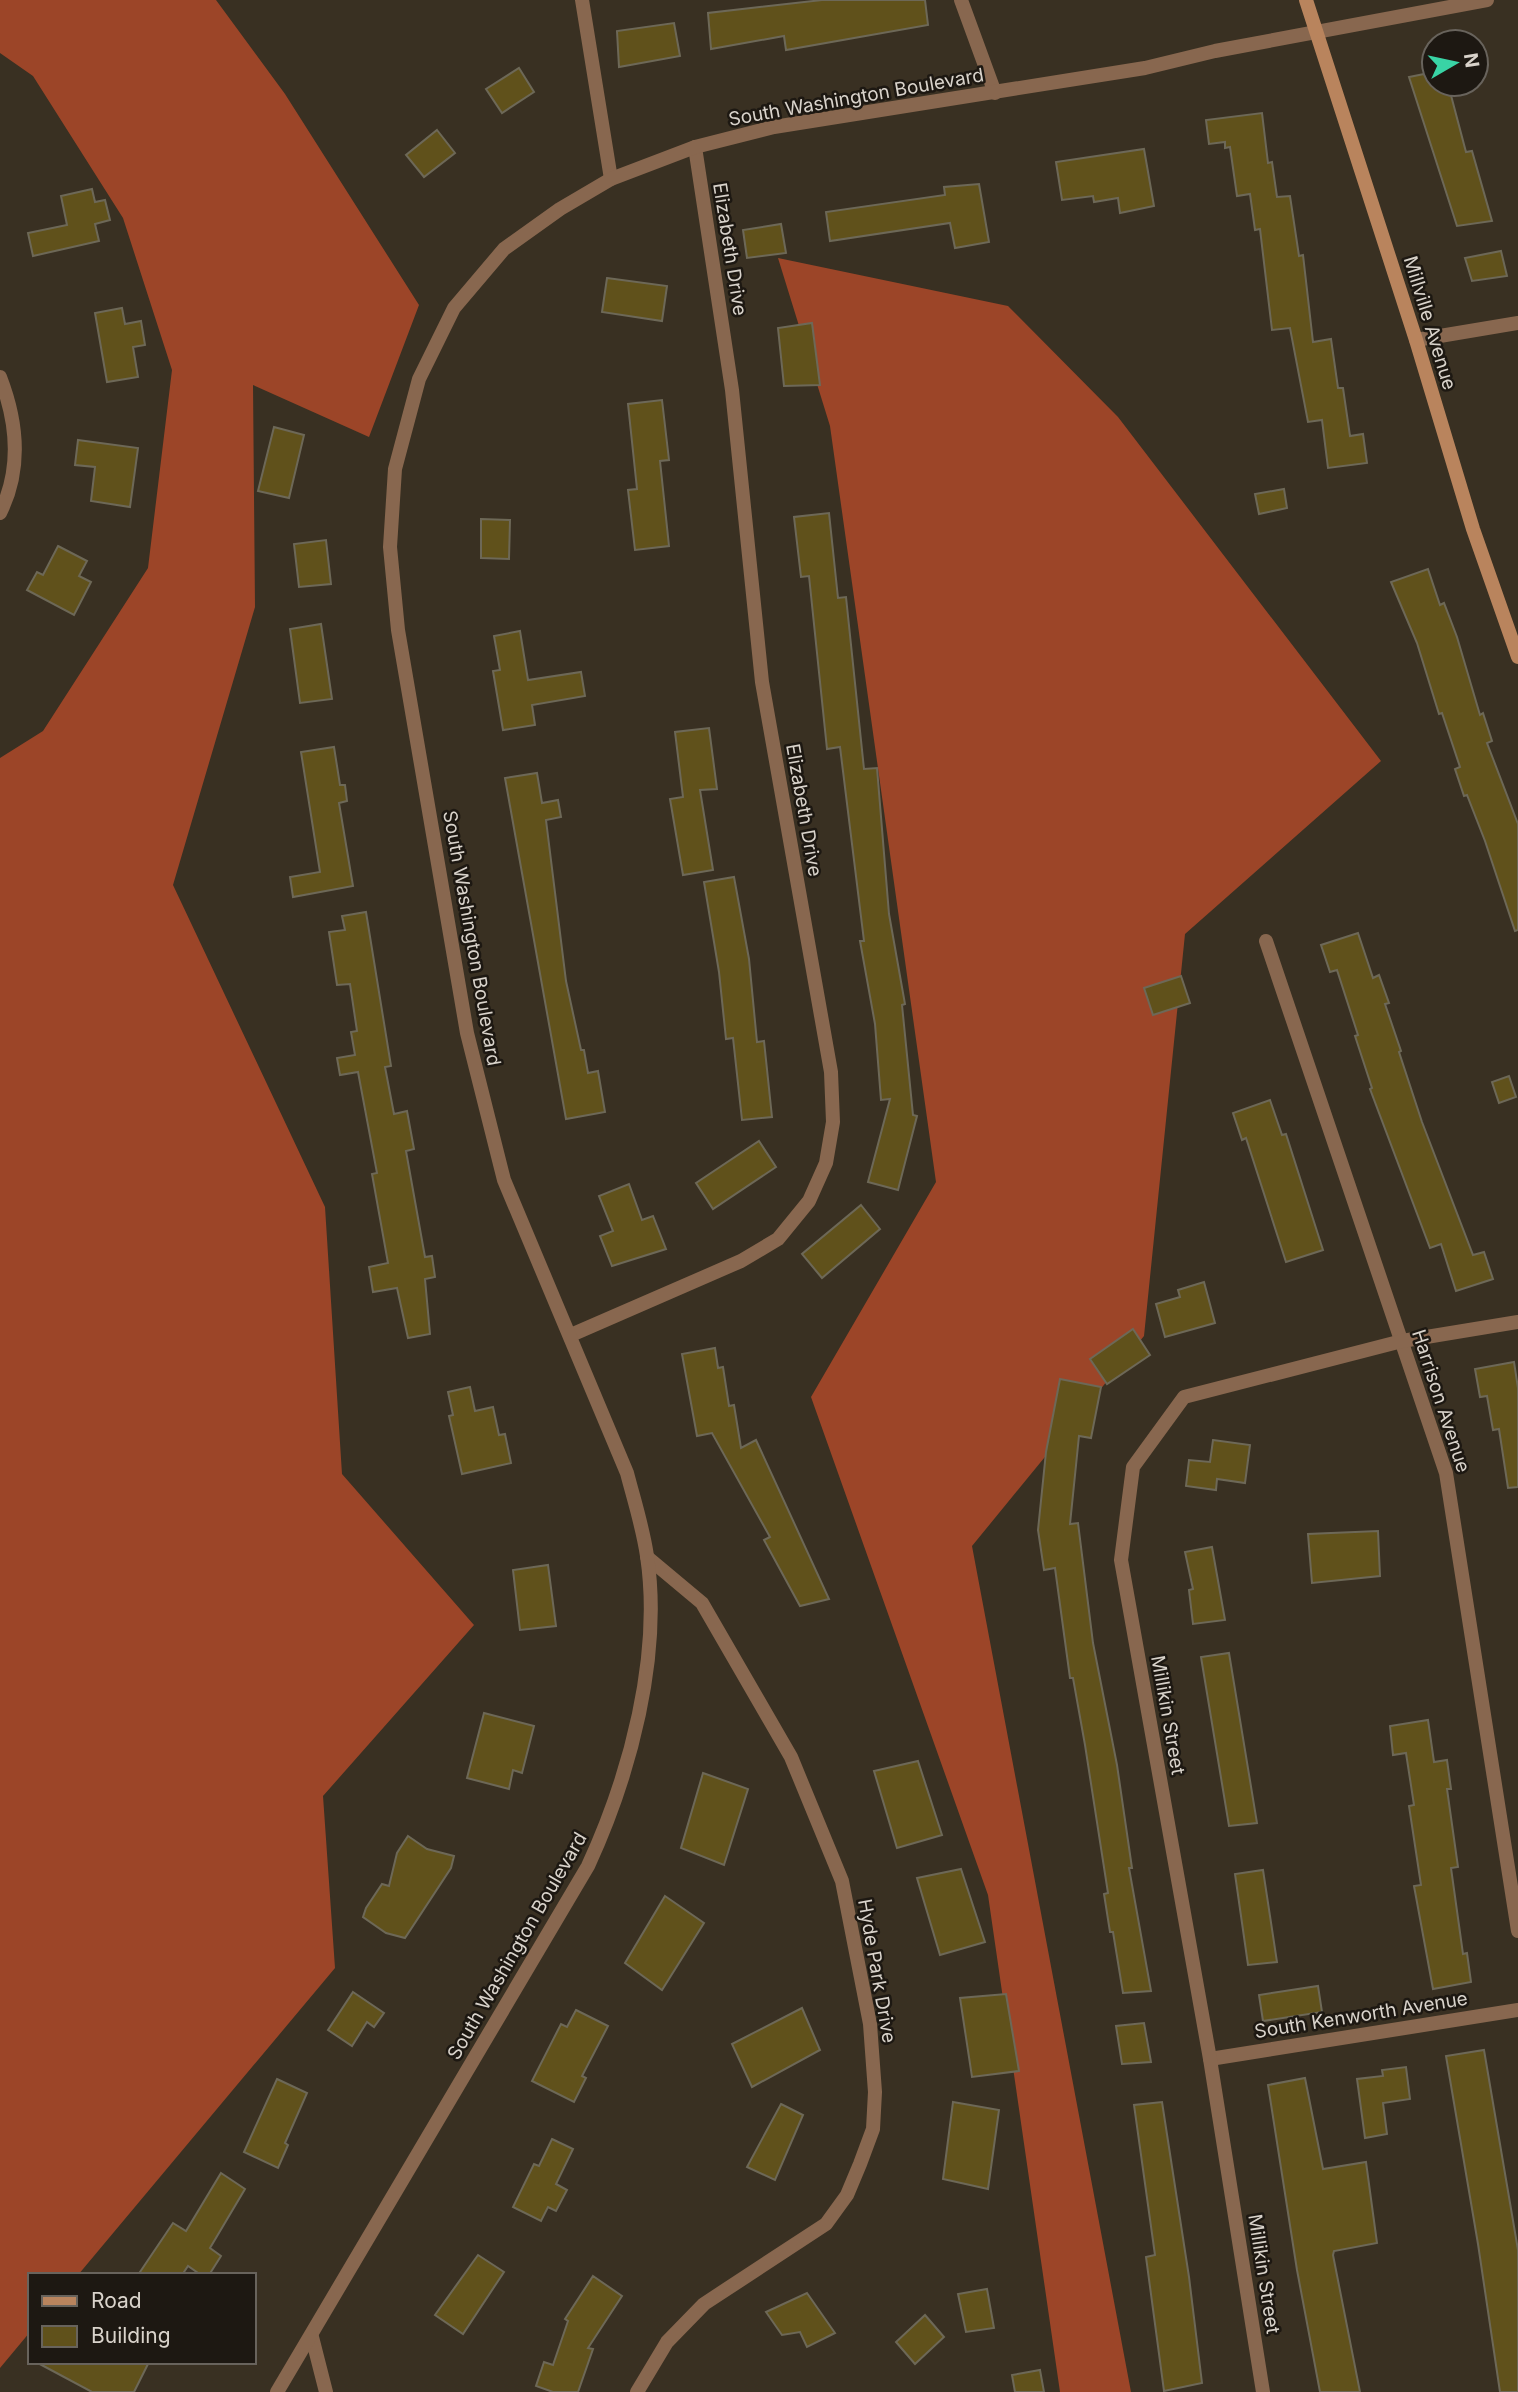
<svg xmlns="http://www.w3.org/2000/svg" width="1518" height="2392" font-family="Inter,sans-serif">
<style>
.forest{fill:#9c4528}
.building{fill:#60511b;stroke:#6d6857;stroke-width:2}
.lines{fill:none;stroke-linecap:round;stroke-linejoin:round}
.minor{stroke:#88674f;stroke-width:14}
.tertiary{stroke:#88674f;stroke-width:14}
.secondary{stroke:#b9845d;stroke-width:14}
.labels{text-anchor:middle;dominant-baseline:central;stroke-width:5;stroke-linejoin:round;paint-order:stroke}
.street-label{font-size:19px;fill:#d9d3cb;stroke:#1d1812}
</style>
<rect width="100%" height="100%" fill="#393022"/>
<!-- forest -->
<g class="forest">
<path d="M0 0H216L285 94 419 305 369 437 253 385 255 607 173 885 325 1207 342 1474 474 1625 323 1796 335 1968 78 2275H30V2332L0 2368V758L43 731 148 568 172 370 123 218 33 76 0 53Z"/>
<path d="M778 258 1008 306 1118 417 1381 761 1185 934 1144 1336 972 1546 1131 2392H1060L988 1895 811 1397 936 1182 830 426Z"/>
</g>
<!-- building -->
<g class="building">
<path d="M822 0H925L928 25 786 50 784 36 711 49 708 13Z"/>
<path d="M674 23 680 56 619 67 617 31Z"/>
<path d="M519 68 534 92 502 113 486 89Z"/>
<path d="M1434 72V84H1448L1466 152 1472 151 1492 221 1457 226 1409 77Z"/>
<path d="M1262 113 1268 163 1272 162 1277 197 1290 196 1299 256 1303 255 1313 342 1331 339 1338 388H1343L1350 436 1363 434 1367 463 1328 468 1322 420 1308 422 1290 328 1272 330 1260 229 1255 230 1250 194 1237 196 1230 147 1225 148V142L1209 144 1206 120Z"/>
<path d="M437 130 455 153 424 177 406 155Z"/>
<path d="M1144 149 1154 206 1120 213 1118 198 1094 202 1093 196 1062 200 1056 162Z"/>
<path d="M979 184 989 242 955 248 950 223 830 241 826 212 945 195 944 187Z"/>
<path d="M92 189 95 202 105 200 110 220 95 224 99 241 33 256 28 233 67 225 61 196Z"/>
<path d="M781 224 786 253 747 258 743 230Z"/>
<path d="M1501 251 1507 276 1472 281 1465 258Z"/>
<path d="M607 278 667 286 662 321 602 312Z"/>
<path d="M122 308 125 324 141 321 145 345 133 347 138 377 107 382 95 313Z"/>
<path d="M812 323 820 385 784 386 778 328Z"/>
<path d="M662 400 669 460 660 461 669 546 635 550 628 490 637 489 628 404Z"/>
<path d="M274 427 304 435 289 498 258 491Z"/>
<path d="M78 440 138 448 130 507 91 501 95 467 75 465Z"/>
<path d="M1284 489 1287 508 1259 514 1255 494Z"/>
<path d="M829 513 838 598 846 597 864 769 877 768 889 914 905 1004 902 1005 913 1115 917 1116 898 1190 868 1182 890 1099 881 1100 875 1024 860 941H864L840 747 827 749 809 576 801 577 794 517Z"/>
<path d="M481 519 510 520 509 559 481 558Z"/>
<path d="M326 540 331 584 299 587 294 544Z"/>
<path d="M58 546 87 561 79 576 91 582 74 615 27 590 37 572 43 575Z"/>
<path d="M1428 569 1440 605 1444 603 1457 637 1480 715 1483 713 1492 741 1487 743 1518 824V930L1515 931 1485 841 1467 795 1464 796 1455 769 1460 767 1442 713 1439 714 1417 643 1391 582Z"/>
<path d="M321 624 332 699 300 703 290 629Z"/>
<path d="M520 631 528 680 581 672 585 696 532 705 535 725 503 730 493 671 500 670 494 636Z"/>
<path d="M709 728 717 789 700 790 713 870 683 875 670 799 683 797 675 732Z"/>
<path d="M334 747 340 785H345L347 801 339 803 353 886 293 897 290 877 320 872 301 752Z"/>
<path d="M537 773 542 803 558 800 561 817 546 820 566 981 581 1050H584L588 1073 598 1071 605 1112 566 1119 505 778Z"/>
<path d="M734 877 749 959 757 1042 764 1041 772 1117 742 1120 733 1038 726 1039 719 972 704 882Z"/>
<path d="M366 912 391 1066 385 1067 394 1114 407 1111 414 1149 406 1151 425 1257 432 1256 435 1277 425 1279 430 1334 408 1338 397 1288 373 1292 369 1267 388 1263 372 1174 377 1173 358 1072 340 1075 337 1058 355 1055 351 1032 357 1031 350 984 337 985 329 932 345 930 342 916Z"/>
<path d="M1358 933 1373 978 1379 975 1389 1003 1385 1004 1401 1051 1399 1052 1422 1122 1473 1255 1484 1252 1493 1279 1456 1291 1441 1244 1430 1248 1370 1089 1372 1088 1355 1036 1358 1035 1337 970 1330 972 1321 945Z"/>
<path d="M1181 976 1190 1003 1153 1015 1144 988Z"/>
<path d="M1509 1076 1516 1097 1499 1103 1492 1082Z"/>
<path d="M1270 1100 1282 1135 1286 1134 1323 1250 1286 1262 1246 1138 1242 1140 1233 1113Z"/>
<path d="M759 1141 776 1167 713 1209 696 1183Z"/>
<path d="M629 1184 642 1220 653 1216 666 1249 612 1266 600 1236 613 1231 599 1196Z"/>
<path d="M861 1205 880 1229 822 1278 802 1254Z"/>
<path d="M1204 1282 1215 1323 1165 1337 1156 1304 1180 1297 1178 1290Z"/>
<path d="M1133 1329 1150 1355 1107 1384 1090 1359Z"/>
<path d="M715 1348 718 1368 723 1367 729 1406 734 1405 741 1448 756 1440 829 1599 800 1606 764 1540 770 1537 712 1433 697 1436 682 1354Z"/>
<path d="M1514 1362 1518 1388V1487L1508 1488 1499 1429 1493 1430 1487 1396 1480 1397 1475 1369Z"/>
<path d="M1060 1379 1101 1387 1091 1438 1079 1436 1070 1524 1078 1523 1093 1643 1117 1765 1132 1868H1129L1151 1991 1123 1993 1113 1932H1110L1104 1894 1108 1893 1085 1745 1073 1678H1070L1055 1568 1044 1570 1038 1530 1046 1452Z"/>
<path d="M470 1387 475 1411 493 1407 499 1435 505 1434 511 1463 462 1474 449 1416 453 1415 448 1392Z"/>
<path d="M1213 1440 1250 1445 1245 1483 1217 1479 1216 1490 1186 1486 1189 1460 1210 1462Z"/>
<path d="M1378 1531 1380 1576 1312 1583 1308 1534Z"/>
<path d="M1212 1547 1225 1620 1193 1624 1189 1590 1193 1589 1185 1552Z"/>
<path d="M548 1565 556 1626 520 1630 513 1570Z"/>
<path d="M1229 1653 1257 1823 1229 1826 1201 1657Z"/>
<path d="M484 1713 534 1726 522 1773 513 1770 509 1789 467 1778Z"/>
<path d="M1428 1720 1434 1762 1447 1760 1451 1789H1447L1458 1867 1451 1868 1463 1954 1467 1953 1471 1982 1433 1989 1414 1886 1421 1885 1409 1806 1414 1805 1406 1753 1393 1755 1390 1726Z"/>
<path d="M918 1761 942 1835 897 1848 874 1771Z"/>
<path d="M703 1773 748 1789 724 1865 681 1848Z"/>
<path d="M408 1836 427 1849 454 1856 451 1868 405 1938 386 1933 363 1917 366 1908 382 1884 389 1886 397 1853Z"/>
<path d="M961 1869 985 1942 940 1955 917 1878Z"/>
<path d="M1263 1870 1277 1962 1248 1965 1235 1874Z"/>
<path d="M665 1896 704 1923 662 1990 625 1963Z"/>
<path d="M1318 1986 1322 2012 1263 2021 1259 1995Z"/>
<path d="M353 1992 384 2013 374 2027 367 2022 352 2046 328 2030Z"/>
<path d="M1006 1994 1019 2071 972 2077 960 1998Z"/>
<path d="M802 2008 820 2050 752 2087 732 2044Z"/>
<path d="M576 2010 608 2026 582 2076 586 2078 574 2102 532 2081 561 2024 567 2027Z"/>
<path d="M1144 2023 1151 2062 1122 2064 1116 2026Z"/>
<path d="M1484 2050 1518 2250V2392H1500L1478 2244 1446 2056Z"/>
<path d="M1406 2067 1410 2099 1383 2103 1387 2134 1365 2138 1357 2079 1383 2076 1382 2070Z"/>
<path d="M1305 2078 1323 2169 1366 2162 1377 2243 1334 2251 1333 2255 1360 2392H1320L1297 2270 1268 2085Z"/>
<path d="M277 2079 307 2093 285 2143 288 2145 278 2168 244 2152Z"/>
<path d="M953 2102 999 2110 988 2189 943 2179Z"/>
<path d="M1162 2102 1189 2277 1202 2383 1164 2391 1146 2257 1155 2255 1134 2105Z"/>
<path d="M781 2104 803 2115 775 2180 747 2167Z"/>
<path d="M552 2139 573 2149 556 2184 567 2190 556 2211 548 2207 541 2221 513 2207 534 2164 539 2166Z"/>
<path d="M221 2173 245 2189 210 2248 221 2256 209 2275H201L188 2266 182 2275H138L173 2223 186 2231Z"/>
<path d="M478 2255 504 2272 463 2334 435 2315Z"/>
<path d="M593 2276 622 2296 588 2348 593 2349 578 2392H553L536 2386 544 2362 553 2365 568 2321 565 2319Z"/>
<path d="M987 2289 994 2328 966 2332 958 2294Z"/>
<path d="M807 2293 835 2333 807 2347 800 2332 782 2335 766 2312Z"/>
<path d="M925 2315 944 2337 915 2364 896 2342Z"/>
<path d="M36 2362H149L134 2392H92Z"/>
<path d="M1040 2370 1044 2392H1015L1012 2375Z"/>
</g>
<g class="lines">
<!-- minor -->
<g class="minor">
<path d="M582 0 611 179"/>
<path d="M961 0 995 93"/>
<path d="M1416 340 1518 323"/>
<path d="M0 377C17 421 22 469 0 513"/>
<path d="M1266 941 1446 1473 1518 1931"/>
<path d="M571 1335 741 1261 778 1239 809 1201 826 1163 833 1122 831 1072 762 682 732 390 695 147"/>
<path d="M1210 2059 1518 2010"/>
<path d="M312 2337 326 2392"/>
<path d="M637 2392 667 2342 704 2304 826 2224 847 2195 860 2164 873 2129 875 2092 870 2024 842 1881 791 1757 702 1603 647 1557"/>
<path d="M1263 2392 1210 2059 1121 1560 1133 1467 1184 1397 1402 1341 1518 1322"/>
</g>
<!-- tertiary -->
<path class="tertiary" d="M277 2392 588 1866C630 1775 662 1656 647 1556 643 1528 634 1500 627 1473L504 1180 467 1033 398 630 390 547 395 469 419 379 454 308 504 249 560 209 611 179 695 147 774 127 1145 68 1215 51 1487 0"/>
<!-- secondary -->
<path class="secondary" d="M1306 0 1416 340 1473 529 1518 657"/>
</g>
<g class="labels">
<!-- street labels -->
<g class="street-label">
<text transform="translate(856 97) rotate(-10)">South Washington Boulevard</text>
<text transform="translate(730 249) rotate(81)">Elizabeth Drive</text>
<text transform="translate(1430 323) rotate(73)">Millville Avenue</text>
<text transform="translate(804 810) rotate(80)">Elizabeth Drive</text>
<text transform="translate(472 938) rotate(80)">South Washington Boulevard</text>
<text transform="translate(1441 1401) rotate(72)">Harrison Avenue</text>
<text transform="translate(1168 1715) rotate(80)">Millikin Street</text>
<text transform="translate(517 1946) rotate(-60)">South Washington Boulevard</text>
<text transform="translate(877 1971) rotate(80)">Hyde Park Drive</text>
<text transform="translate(1361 2015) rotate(-9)">South Kenworth Avenue</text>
<text transform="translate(1264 2274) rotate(81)">Millikin Street</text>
</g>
</g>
<!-- legend -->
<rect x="28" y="2273" width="228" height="91" fill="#1d1812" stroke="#68635c" stroke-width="2"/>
<rect x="42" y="2296" width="35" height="10" fill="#b9845d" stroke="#68635c" stroke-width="2"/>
<text x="91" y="2308" font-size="21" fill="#d9d3cb">Road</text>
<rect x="42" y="2326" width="35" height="21" fill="#60511b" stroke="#68635c" stroke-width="2"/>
<text x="91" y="2343" font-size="21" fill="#d9d3cb">Building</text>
<!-- north arrow -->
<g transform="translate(1455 63) rotate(81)"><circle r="33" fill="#1d1812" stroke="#68635c" stroke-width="2"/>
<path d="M0-5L12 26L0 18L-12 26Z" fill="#39d4a5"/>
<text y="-10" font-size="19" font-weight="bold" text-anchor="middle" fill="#d9d3cb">N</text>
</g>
</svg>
